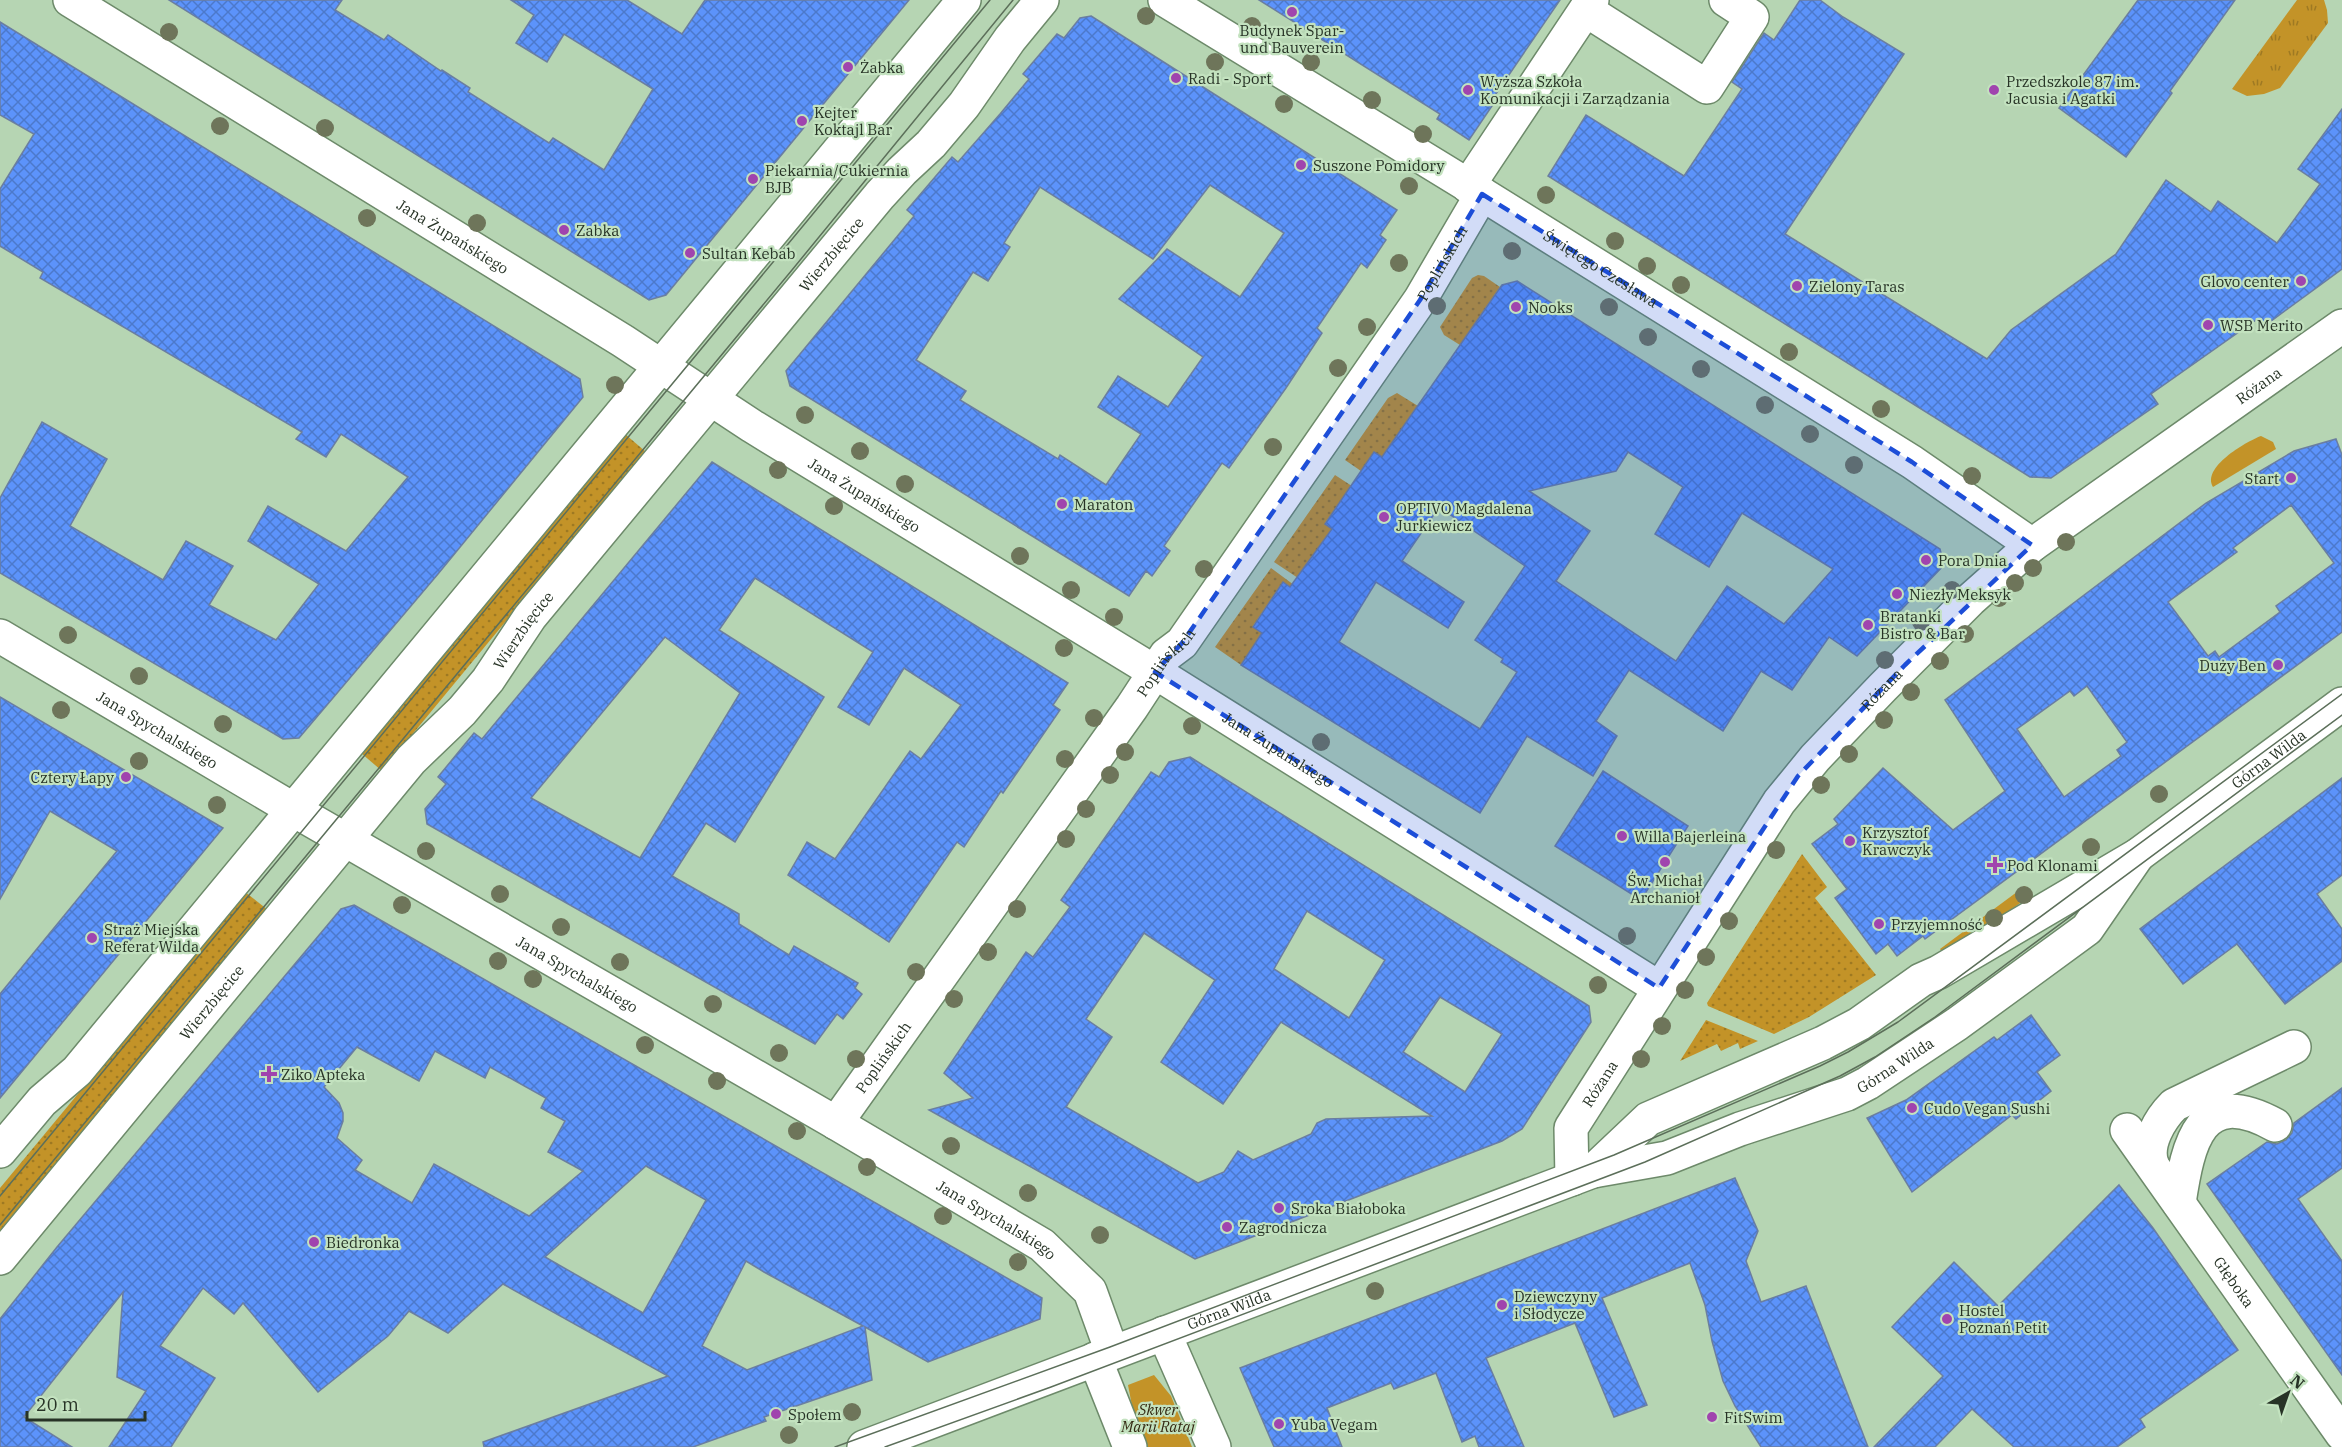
<svg xmlns="http://www.w3.org/2000/svg" width="2342" height="1447" font-family="'IBM Plex Serif',serif">
<style>
.grass{fill:url(#grass-dots)}
.park{fill:url(#park-tufts)}
.garden{fill:#c39328}
.building{fill:url(#building-cross-hatch);stroke:#6b7ea0;stroke-width:1.5;fill-rule:evenodd}
.lines{fill:none;stroke-linecap:round;stroke-linejoin:round}
.minor-casing{stroke:#6d8a6a;stroke-width:36}
.minor{stroke:#fff;stroke-width:33}
.tram{stroke:#5c6f5a;stroke-width:1.5}
.tree{fill:#6e755a}
.marked{fill:#1d4ed8;fill-opacity:0.2;stroke:#1d4ed8;stroke-width:4.5;stroke-dasharray:12 8;stroke-linejoin:round}
.poi-dot{fill:#a044ae;stroke:#c3e2bf;stroke-width:2}
.labels{text-anchor:middle;dominant-baseline:central;stroke-width:4.5;stroke-linejoin:round;paint-order:stroke}
.poi-label{font-size:15px;fill:#273326;stroke:#c3e2bf;text-anchor:start}
.street-label{font-size:15px;fill:#273326;stroke:#c3e2bf}
.park-label{font-size:15px;font-style:italic;fill:#332711;stroke:#c3e2bf}
</style>
<defs>
<pattern id="grass-dots" width="8" height="8" patternUnits="userSpaceOnUse" patternTransform="scale(1.5)"><rect width="8" height="8" fill="#c39328"/><path d="M2 2h.1M6 6h.1" fill="none" stroke="#9e7922" stroke-width="1.8" stroke-linecap="round"/></pattern>
<pattern id="park-tufts" width="24" height="20" patternUnits="userSpaceOnUse" patternTransform="scale(1.5)"><rect width="24" height="20" fill="#c39328"/><path d="M3 7l-1-3M5 7V3M7 7l1-3M15 17l-1-3M17 17v-4M19 17l1-3" fill="none" stroke="#9e7922"/></pattern>
<pattern id="building-cross-hatch" width="8" height="8" patternUnits="userSpaceOnUse" patternTransform="scale(1.5)"><rect width="8" height="8" fill="#5c93fb"/><path d="M0 0l8 8M0 8l8-8" fill="none" stroke="#4c79cb"/></pattern>
</defs>
<rect width="100%" height="100%" fill="#b6d5b3"/>
<!-- grass -->
<g class="grass">
<path d="M1478 275 1484 276 1500 287 1460 345 1444 335 1440 327 1472 278Z"/>
<path d="M1397 393 1418 406 1382 457 1374 453 1361 471 1345 460 1388 398Z"/>
<path d="M625 434 646 452 382 771 361 753Z"/>
<path d="M1335 475 1358 490 1341 501 1325 523 1332 529 1298 578 1274 562Z"/>
<path d="M1271 568 1294 585 1292 588 1283 582 1253 626 1262 633 1241 665 1215 647Z"/>
<path d="M1802 854 1827 887 1815 898 1876 975 1809 1017 1774 1034 1708 1006 1707 1003Z"/>
<path d="M245 892 268 910 0 1234V1188Z"/>
<path d="M1706 1020 1758 1041 1740 1049 1738 1043 1721 1051 1717 1044 1680 1061Z"/>
</g>
<!-- park -->
<path class="park" d="M2297 0H2324L2327 10 2328 23 2280 88 2264 94 2247 96 2232 89Z"/>
<!-- garden -->
<g class="garden">
<path d="M2261 436 2273 442 2276 449 2213 487C2201 468 2245 442 2261 436Z"/>
<path d="M2025 886 2031 895 1946 958 1940 949Z"/>
<path d="M1154 1375 1171 1396 1192 1447H1148L1133 1411 1128 1385Z"/>
</g>
<!-- building -->
<g class="building">
<path d="M169 0H342L335 10 384 40 388 35 441 71 442 70 470 88 468 92 549 143 553 138 604 170 653 89 564 34 547 62 516 43 534 15 511 0H627L682 34 705 0H909L666 295 649 300Z"/>
<path d="M1259 0H1560L1489 104 1492 106 1469 140 1437 119 1440 114Z"/>
<path d="M1800 0H1820L1843 17 1904 54 1785 234 1987 359 2011 330 2116 254 2166 180 2211 212 2218 201 2277 243 2320 184 2298 169 2342 109V269L2263 327 2256 320 2151 394 2158 404 2051 478 2030 477 1548 176 1586 115 1684 176 1742 89 1732 82 1764 33 1774 40Z"/>
<path d="M2138 0H2235L2170 91 2172 93 2126 157 2059 108Z"/>
<path d="M1091 16 1397 210 1380 235 1386 240 1367 268 1361 263 1317 328 1322 333 1286 388 1229 468 1222 463 1164 546 1170 551 1152 576 1146 571 1129 596 790 386 786 371 914 216 907 210 952 157 958 162 1000 114 1029 79 1023 74 1057 34 1064 38 1080 18ZM1210 185 1284 233 1240 297 1167 249 1119 299 1203 357 1168 407 1118 376 1098 407 1141 434 1106 485 1060 455 1058 459 960 400 966 391 916 360 973 272 988 281 1010 247 1004 243 1040 187 1153 259Z"/>
<path d="M0 22 580 379 583 397 438 574 299 738 283 739 0 573V498L42 422 107 459 70 526 163 580 186 541 233 566 209 605 276 640 319 584 248 541 268 506 346 551 408 477 341 434 326 457 296 439 302 432 40 278 43 272 0 246V189L34 134 0 115Z"/>
<path d="M1517 281 1940 549 1944 565 1857 656 1829 637 1792 690 1761 671 1723 731 1629 670 1596 721 1617 736 1593 776 1527 736 1480 813 1241 665 1262 633 1253 627 1283 582 1290 587 1332 529 1325 524 1361 471 1374 452 1382 457 1502 285ZM1628 452 1683 487 1655 534 1709 567 1742 513 1833 569 1784 624 1727 586 1676 661 1556 581 1590 531 1529 491 1616 471ZM1439 507 1525 566 1475 640 1503 659 1501 662 1517 672 1480 729 1339 642 1376 582 1448 628 1464 602 1402 561Z"/>
<path d="M2336 439 2342 455V632L1925 939 1923 936 1897 956 1888 944 1876 954 1835 898 1847 889 1812 844 1838 824 1834 819 1883 768 1953 830 2005 791 1945 700 2206 503 2294 451ZM2291 505 2334 563 2276 606 2280 612 2219 657 2215 651 2208 656 2168 602 2237 552 2233 548ZM2087 686 2127 742 2117 750 2121 756 2064 797 2017 729 2070 691 2074 696Z"/>
<path d="M712 462 1068 683 1053 705 1060 710 1003 793 1001 791 964 847 957 842 889 942 788 875 807 842 835 859 910 751 921 759 961 705 904 668 869 725 838 707 873 652 755 578 719 630 824 697 735 842 706 823 672 876 739 914V924L789 955 794 946 858 983 855 988 862 994 843 1019 837 1014 815 1044 427 824 425 809 446 784 438 777 474 733 482 739ZM665 637 740 693 640 858 531 798Z"/>
<path d="M0 697 223 828 0 1098V994L117 851 50 811 0 899Z"/>
<path d="M1190 757 1589 1006 1591 1022 1522 1129 1502 1141 1195 1259 929 1110 973 1098 944 1073 1026 952 1033 957 1070 907 1061 900 1151 772 1159 777 1169 762ZM1307 911 1385 960 1349 1018 1274 969ZM1144 933 1215 980 1161 1062 1223 1104 1281 1022 1432 1116 1326 1119 1317 1123 1311 1134 1253 1160 1238 1151 1224 1172 1198 1183 1066 1107 1112 1037 1086 1019ZM1440 997 1502 1034 1465 1092 1403 1052Z"/>
<path d="M1603 771 1688 826 1641 900 1555 846Z"/>
<path d="M2342 778V875L2317 894 2342 929V961L2285 1004 2237 944 2183 984 2140 929Z"/>
<path d="M354 905 1042 1298 1040 1319 928 1362 865 1327 872 1380 764 1417 766 1421 693 1447H484L483 1442 668 1376 503 1284 448 1333 409 1311 388 1336 318 1392 243 1303 234 1314 203 1288 160 1346 215 1378 171 1447H109L146 1391 117 1377 123 1292 24 1417 72 1447H0V1319L57 1247 341 909ZM357 1047 419 1081 435 1051 485 1078 490 1067 546 1098 541 1108 565 1121 548 1152 583 1171 529 1216 434 1164 412 1203 355 1170 362 1160 337 1138 343 1121V1113L339 1103 324 1087ZM646 1166 706 1200 643 1313 545 1257ZM746 1261 764 1272 863 1326 747 1370 702 1346Z"/>
<path d="M2031 1015 2060 1055 2037 1072 2051 1091 2016 1119 2012 1115 1912 1192 1867 1118 1906 1100 1994 1037 1997 1040Z"/>
<path d="M2342 1088V1168L2298 1199 2342 1261V1375L2207 1184 2267 1142 2277 1144 2286 1140 2292 1133 2294 1123Z"/>
<path d="M1735 1178 1758 1231 1746 1261 1761 1302 1806 1286 1868 1447H1761L1735 1406 1723 1381 1712 1341 1705 1305 1690 1263 1602 1298 1647 1405 1614 1417 1575 1323 1486 1358 1524 1447H1479L1475 1436 1462 1442 1436 1373 1394 1389 1391 1383 1327 1408 1342 1447H1274L1240 1368Z"/>
<path d="M2119 1185 2153 1228 2238 1350 2140 1419 2145 1427 2117 1447H2014L1972 1409 1935 1447H1874L1943 1376 1892 1327 1954 1262 1998 1306Z"/>
</g>
<g class="lines">
<!-- minor casing -->
<g class="minor-casing">
<g id="minor">
<path id="s1" d="M70 0 623 341 752 426 1155 672 1659 988"/>
<path id="s2" d="M1165 0 1482 194 1912 462 2032 545"/>
<path d="M1586 10 1707 87 1752 17 1726 0"/>
<path d="M1468 186 1592 0"/>
<path id="s3" d="M0 636 311 820 836 1123 1042 1245 1090 1291 1112 1352"/>
<path id="s4" d="M836 1123 1132 707 1166 655 1182 643 1420 300 1482 194"/>
<path id="s5" d="M2127 1130 2342 1434"/>
<path d="M0 1151 42 1101 77 1071 964 0"/>
<path d="M2152 1164C2145 1144 2160 1119 2174 1105L2294 1047"/>
<path id="s6" d="M1593 1171 1648 1119 1823 1043 1859 1024 1921 980 1939 972 2138 855 2342 704"/>
<path id="s7" d="M1572 1179 1571 1128 1779 802 1815 758 1883 687 1970 600 2032 545 2342 326"/>
<path d="M2179 1203C2188 1143 2200 1084 2275 1125"/>
<path id="s8" d="M0 1258 411 760 462 711 488 680 530 617 880 195 902 171 931 144 964 105 1010 39 1042 0"/>
<path d="M1164 1333 1214 1447"/>
<path d="M1095 1359 1130 1447"/>
<path id="s9" d="M864 1447 1593 1171 1667 1158 1740 1129 1847 1094 1868 1083 1957 1024 2087 929 2138 855"/>
</g>
</g>
<!-- minor -->
<use href="#minor" class="minor"/>
<!-- tram -->
<g class="tram">
<path d="M0 1196 990 0"/>
<path d="M0 1225 792 270 1013 0"/>
<path d="M835 1447 1110 1347 1614 1155 1820 1066 1848 1052 1898 1022 2342 694"/>
<path d="M885 1447 1051 1387 1645 1162 1840 1076 1875 1057 1935 1017 2342 715"/>
</g>
</g>
<!-- trees -->
<g class="tree">
<circle cx="1146" cy="16" r="9"/>
<circle cx="1252" cy="26" r="9"/>
<circle cx="169" cy="32" r="9"/>
<circle cx="1215" cy="62" r="9"/>
<circle cx="1311" cy="62" r="9"/>
<circle cx="1372" cy="100" r="9"/>
<circle cx="1284" cy="104" r="9"/>
<circle cx="220" cy="126" r="9"/>
<circle cx="325" cy="128" r="9"/>
<circle cx="1423" cy="134" r="9"/>
<circle cx="1409" cy="186" r="9"/>
<circle cx="1546" cy="195" r="9"/>
<circle cx="367" cy="218" r="9"/>
<circle cx="477" cy="223" r="9"/>
<circle cx="1615" cy="241" r="9"/>
<circle cx="1512" cy="251" r="9"/>
<circle cx="1399" cy="263" r="9"/>
<circle cx="1647" cy="266" r="9"/>
<circle cx="1681" cy="285" r="9"/>
<circle cx="1437" cy="306" r="9"/>
<circle cx="1609" cy="307" r="9"/>
<circle cx="1367" cy="327" r="9"/>
<circle cx="1648" cy="337" r="9"/>
<circle cx="1789" cy="352" r="9"/>
<circle cx="1338" cy="368" r="9"/>
<circle cx="1701" cy="369" r="9"/>
<circle cx="615" cy="385" r="9"/>
<circle cx="1765" cy="405" r="9"/>
<circle cx="1881" cy="409" r="9"/>
<circle cx="805" cy="415" r="9"/>
<circle cx="1810" cy="434" r="9"/>
<circle cx="1273" cy="447" r="9"/>
<circle cx="860" cy="451" r="9"/>
<circle cx="1854" cy="465" r="9"/>
<circle cx="778" cy="470" r="9"/>
<circle cx="1972" cy="476" r="9"/>
<circle cx="905" cy="484" r="9"/>
<circle cx="834" cy="506" r="9"/>
<circle cx="2066" cy="542" r="9"/>
<circle cx="1020" cy="556" r="9"/>
<circle cx="2033" cy="568" r="9"/>
<circle cx="1204" cy="569" r="9"/>
<circle cx="2015" cy="583" r="9"/>
<circle cx="1071" cy="590" r="9"/>
<circle cx="1952" cy="590" r="9"/>
<circle cx="1999" cy="598" r="9"/>
<circle cx="1114" cy="617" r="9"/>
<circle cx="1921" cy="622" r="9"/>
<circle cx="1965" cy="634" r="9"/>
<circle cx="68" cy="635" r="9"/>
<circle cx="1064" cy="648" r="9"/>
<circle cx="1885" cy="660" r="9"/>
<circle cx="1940" cy="661" r="9"/>
<circle cx="139" cy="676" r="9"/>
<circle cx="1911" cy="692" r="9"/>
<circle cx="61" cy="710" r="9"/>
<circle cx="1094" cy="718" r="9"/>
<circle cx="1884" cy="720" r="9"/>
<circle cx="223" cy="724" r="9"/>
<circle cx="1192" cy="726" r="9"/>
<circle cx="1321" cy="742" r="9"/>
<circle cx="1125" cy="752" r="9"/>
<circle cx="1849" cy="754" r="9"/>
<circle cx="1065" cy="759" r="9"/>
<circle cx="139" cy="761" r="9"/>
<circle cx="1110" cy="775" r="9"/>
<circle cx="1821" cy="785" r="9"/>
<circle cx="2159" cy="794" r="9"/>
<circle cx="217" cy="805" r="9"/>
<circle cx="1086" cy="809" r="9"/>
<circle cx="1066" cy="839" r="9"/>
<circle cx="2091" cy="847" r="9"/>
<circle cx="1776" cy="850" r="9"/>
<circle cx="426" cy="851" r="9"/>
<circle cx="500" cy="894" r="9"/>
<circle cx="2024" cy="895" r="9"/>
<circle cx="402" cy="905" r="9"/>
<circle cx="1017" cy="909" r="9"/>
<circle cx="1994" cy="918" r="9"/>
<circle cx="1729" cy="921" r="9"/>
<circle cx="561" cy="927" r="9"/>
<circle cx="1627" cy="936" r="9"/>
<circle cx="988" cy="952" r="9"/>
<circle cx="1706" cy="957" r="9"/>
<circle cx="498" cy="961" r="9"/>
<circle cx="620" cy="962" r="9"/>
<circle cx="916" cy="972" r="9"/>
<circle cx="533" cy="979" r="9"/>
<circle cx="1598" cy="985" r="9"/>
<circle cx="1685" cy="990" r="9"/>
<circle cx="954" cy="999" r="9"/>
<circle cx="713" cy="1004" r="9"/>
<circle cx="1662" cy="1026" r="9"/>
<circle cx="645" cy="1045" r="9"/>
<circle cx="779" cy="1053" r="9"/>
<circle cx="856" cy="1059" r="9"/>
<circle cx="1641" cy="1059" r="9"/>
<circle cx="717" cy="1081" r="9"/>
<circle cx="797" cy="1131" r="9"/>
<circle cx="951" cy="1146" r="9"/>
<circle cx="867" cy="1167" r="9"/>
<circle cx="1028" cy="1193" r="9"/>
<circle cx="943" cy="1216" r="9"/>
<circle cx="1100" cy="1235" r="9"/>
<circle cx="1018" cy="1262" r="9"/>
<circle cx="1375" cy="1291" r="9"/>
<circle cx="852" cy="1412" r="9"/>
<circle cx="789" cy="1435" r="9"/>
</g>
<!-- marked area -->
<path class="marked" d="M1482 194 1912 462 2032 545 1905 665 1798 776 1659 988 1155 672 1182 643 1420 300Z"/>
<!-- markers -->
<g class="poi-dot">
<circle cx="1292" cy="12" r="6"/>
<circle cx="848" cy="67" r="6"/>
<circle cx="1176" cy="78" r="6"/>
<circle cx="1468" cy="90" r="6"/>
<circle cx="1994" cy="90" r="6"/>
<circle cx="802" cy="121" r="6"/>
<circle cx="1301" cy="165" r="6"/>
<circle cx="753" cy="179" r="6"/>
<circle cx="564" cy="230" r="6"/>
<circle cx="690" cy="253" r="6"/>
<circle cx="2301" cy="281" r="6"/>
<circle cx="1797" cy="286" r="6"/>
<circle cx="1516" cy="307" r="6"/>
<circle cx="2208" cy="325" r="6"/>
<circle cx="2291" cy="478" r="6"/>
<circle cx="1062" cy="504" r="6"/>
<circle cx="1384" cy="517" r="6"/>
<circle cx="1926" cy="560" r="6"/>
<circle cx="1897" cy="594" r="6"/>
<circle cx="1868" cy="625" r="6"/>
<circle cx="2278" cy="665" r="6"/>
<circle cx="126" cy="777" r="6"/>
<circle cx="1622" cy="836" r="6"/>
<circle cx="1850" cy="841" r="6"/>
<circle cx="1665" cy="862" r="6"/>
<path d="M1992 856h6v6h6v6h-6v6h-6v-6h-6v-6h6z"/>
<circle cx="1879" cy="924" r="6"/>
<circle cx="92" cy="938" r="6"/>
<path d="M266 1065h6v6h6v6h-6v6h-6v-6h-6v-6h6z"/>
<circle cx="1912" cy="1108" r="6"/>
<circle cx="1279" cy="1208" r="6"/>
<circle cx="1227" cy="1227" r="6"/>
<circle cx="314" cy="1242" r="6"/>
<circle cx="1502" cy="1305" r="6"/>
<circle cx="1947" cy="1319" r="6"/>
<circle cx="776" cy="1414" r="6"/>
<circle cx="1712" cy="1417" r="6"/>
<circle cx="1279" cy="1424" r="6"/>
</g>
<g class="labels">
<!-- poi labels -->
<g class="poi-label">
<text x="1292" y="30" text-anchor="middle">Budynek Spar-<tspan x="1292" dy="17">und Bauverein</tspan></text>
<text x="860" y="67">Żabka</text>
<text x="1188" y="78">Radi - Sport</text>
<text x="1480" y="81">Wyższa Szkoła<tspan x="1480" dy="17">Komunikacji i Zarządzania</tspan></text>
<text x="2006" y="81">Przedszkole 87 im.<tspan x="2006" dy="17">Jacusia i Agatki</tspan></text>
<text x="814" y="112">Kejter<tspan x="814" dy="17">Koktajl Bar</tspan></text>
<text x="1313" y="165">Suszone Pomidory</text>
<text x="765" y="170">Piekarnia/Cukiernia<tspan x="765" dy="17">BJB</tspan></text>
<text x="576" y="230">Zabka</text>
<text x="702" y="253">Sultan Kebab</text>
<text x="2289" y="281" text-anchor="end">Glovo center</text>
<text x="1809" y="286">Zielony Taras</text>
<text x="1528" y="307">Nooks</text>
<text x="2220" y="325">WSB Merito</text>
<text x="2279" y="478" text-anchor="end">Start</text>
<text x="1074" y="504">Maraton</text>
<text x="1396" y="508">OPTIVO Magdalena<tspan x="1396" dy="17">Jurkiewicz</tspan></text>
<text x="1938" y="560">Pora Dnia</text>
<text x="1909" y="594">Niezły Meksyk</text>
<text x="1880" y="616">Bratanki<tspan x="1880" dy="17">Bistro &amp; Bar</tspan></text>
<text x="2266" y="665" text-anchor="end">Duży Ben</text>
<text x="114" y="777" text-anchor="end">Cztery Łapy</text>
<text x="1862" y="832">Krzysztof<tspan x="1862" dy="17">Krawczyk</tspan></text>
<text x="1634" y="836">Willa Bajerleina</text>
<text x="2007" y="865">Pod Klonami</text>
<text x="1665" y="880" text-anchor="middle">Św. Michał<tspan x="1665" dy="17">Archanioł</tspan></text>
<text x="1891" y="924">Przyjemność</text>
<text x="104" y="929">Straż Miejska<tspan x="104" dy="17">Referat Wilda</tspan></text>
<text x="281" y="1074">Ziko Apteka</text>
<text x="1924" y="1108">Cudo Vegan Sushi</text>
<text x="1291" y="1208">Sroka Białoboka</text>
<text x="1239" y="1227">Zagrodnicza</text>
<text x="326" y="1242">Biedronka</text>
<text x="1514" y="1296">Dziewczyny<tspan x="1514" dy="17">i Słodycze</tspan></text>
<text x="1959" y="1310">Hostel<tspan x="1959" dy="17">Poznań Petit</tspan></text>
<text x="788" y="1414">Społem</text>
<text x="1724" y="1417">FitSwim</text>
<text x="1291" y="1424">Yuba Vegam</text>
</g>
<!-- street labels -->
<g class="street-label">
<text stroke="none"><textPath href="#s1" startOffset="450">Jana Żupańskiego</textPath></text>
<text stroke="none"><textPath href="#s8" startOffset="1304">Wierzbięcice</textPath></text>
<text stroke="none"><textPath href="#s4" startOffset="1053">Poplińskich</textPath></text>
<text stroke="none"><textPath href="#s2" startOffset="512">Świętego Czesława</textPath></text>
<text stroke="none"><textPath href="#s7" startOffset="1076">Różana</textPath></text>
<text stroke="none"><textPath href="#s1" startOffset="936">Jana Żupańskiego</textPath></text>
<text stroke="none"><textPath href="#s8" startOffset="818">Wierzbięcice</textPath></text>
<text stroke="none"><textPath href="#s4" startOffset="567">Poplińskich</textPath></text>
<text stroke="none"><textPath href="#s7" startOffset="590">Różana</textPath></text>
<text stroke="none"><textPath href="#s3" startOffset="183">Jana Spychalskiego</textPath></text>
<text stroke="none"><textPath href="#s1" startOffset="1422">Jana Żupańskiego</textPath></text>
<text stroke="none"><textPath href="#s6" startOffset="796">Górna Wilda</textPath></text>
<text stroke="none"><textPath href="#s3" startOffset="669">Jana Spychalskiego</textPath></text>
<text stroke="none"><textPath href="#s8" startOffset="332">Wierzbięcice</textPath></text>
<text stroke="none"><textPath href="#s4" startOffset="81">Poplińskich</textPath></text>
<text stroke="none"><textPath href="#s9" startOffset="1102">Górna Wilda</textPath></text>
<text stroke="none"><textPath href="#s7" startOffset="104">Różana</textPath></text>
<text stroke="none"><textPath href="#s3" startOffset="1155">Jana Spychalskiego</textPath></text>
<text stroke="none"><textPath href="#s5" startOffset="186">Głęboka</textPath></text>
<text stroke="none"><textPath href="#s9" startOffset="390">Górna Wilda</textPath></text>
</g>
<!-- park labels -->
<g class="park-label">
<text x="1158" y="1409">Skwer<tspan x="1158" dy="17">Marii Rataj</tspan></text>
</g>
</g>
<!-- north arrow -->
<g transform="translate(2288 1393) rotate(40)" stroke="#c3e2bf" stroke-width="4.5" paint-order="stroke">
<path d="M0-4.5L10 22L0 15L-10 22Z" fill="#273326"/>
<text y="-9" font-size="16" font-weight="bold" text-anchor="middle" fill="#273326">N</text>
</g>
<!-- scale -->
<path d="M27 1411v9h118v-9" fill="none" stroke="#273326" stroke-width="3"/>
<text x="36" y="1411" font-size="18" fill="#273326" stroke="#c3e2bf" stroke-width="4.5" paint-order="stroke">20 m</text>
</svg>
